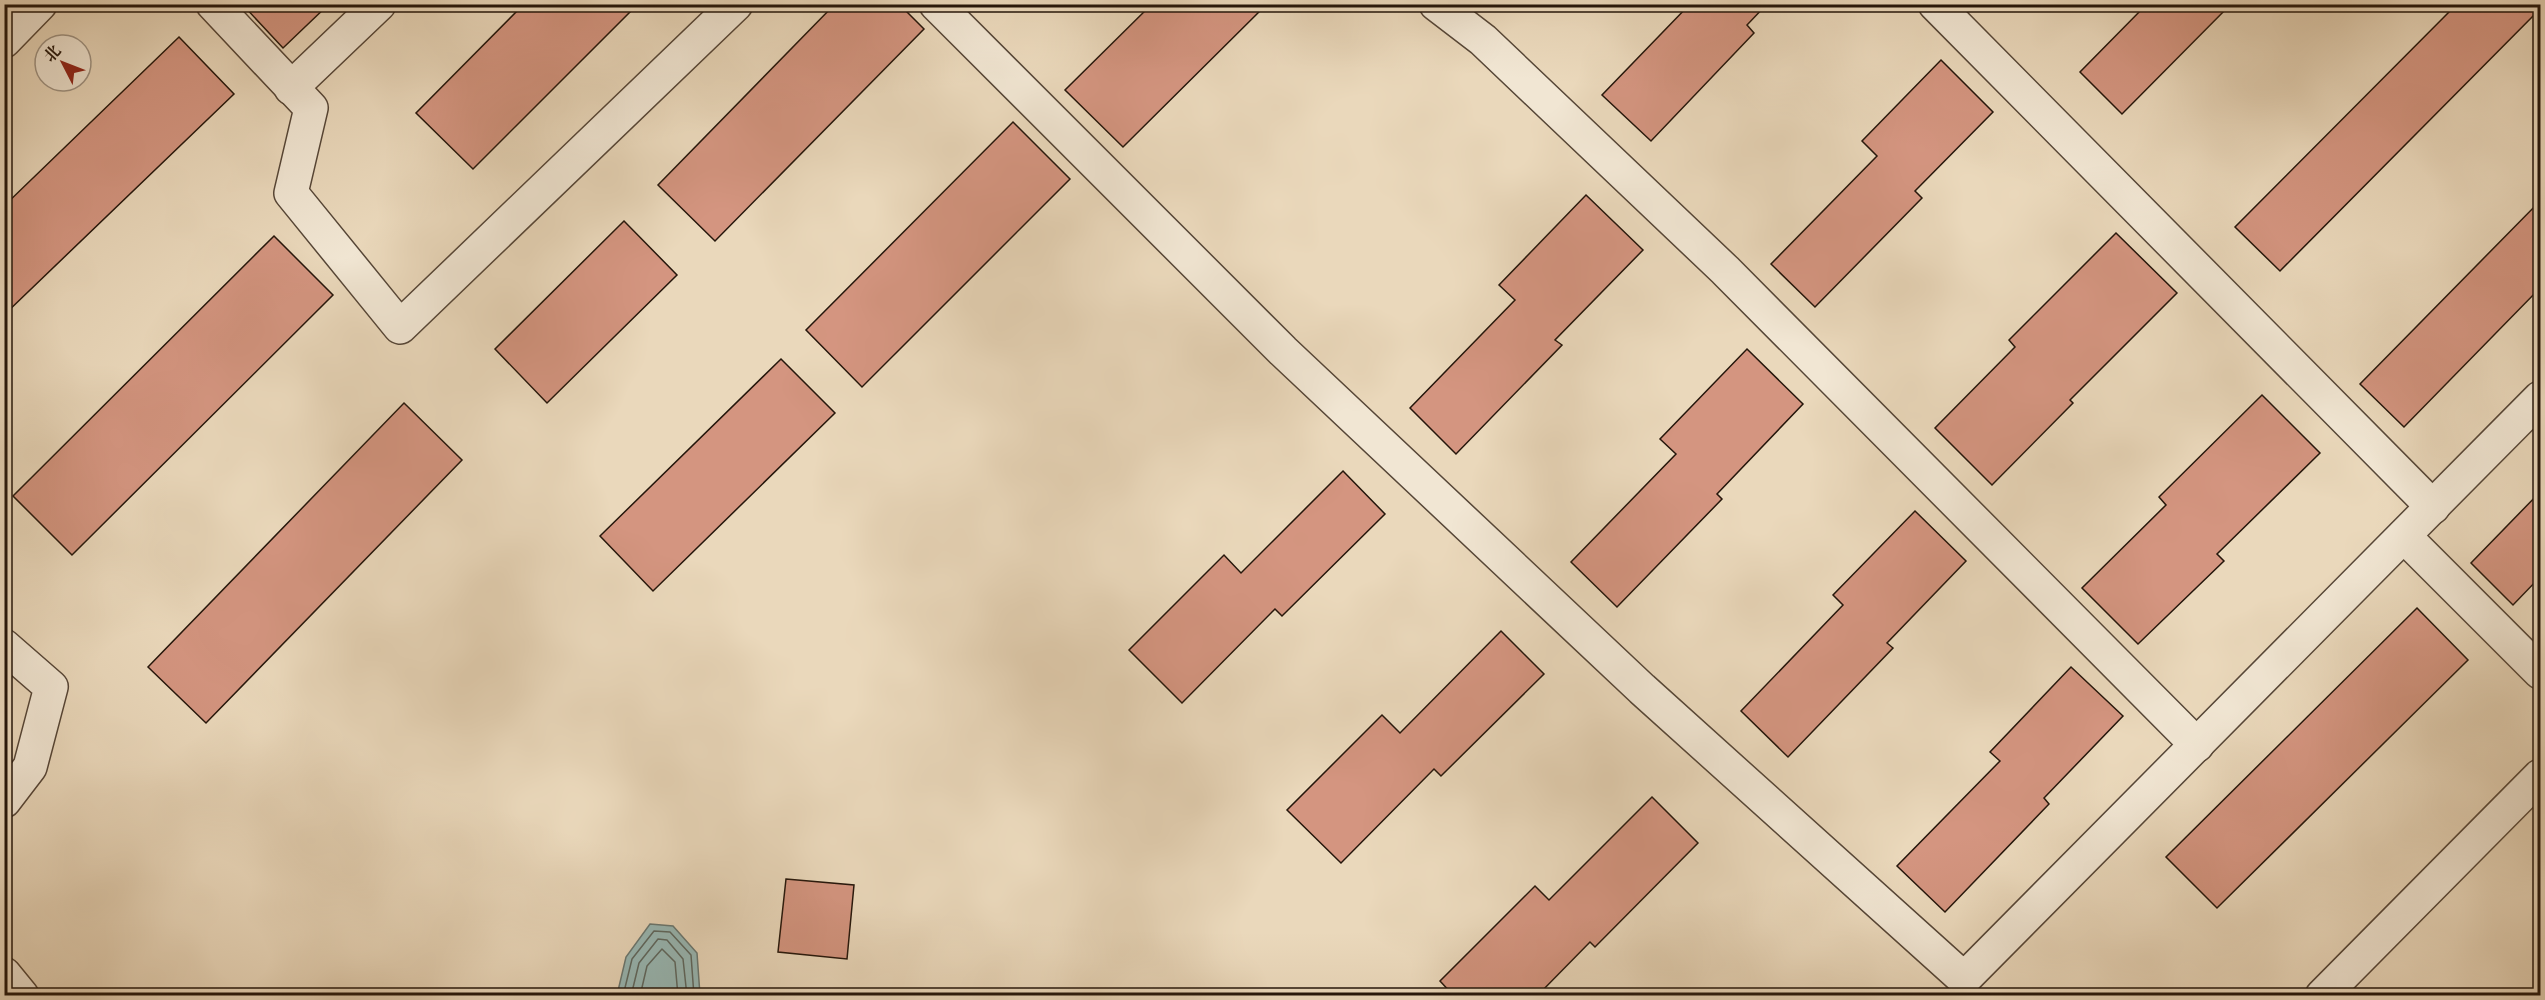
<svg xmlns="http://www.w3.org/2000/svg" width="2545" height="1000" font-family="'EB Garamond','Noto Serif SC',serif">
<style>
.water{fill:#98b9b6;stroke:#6a7872;stroke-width:1.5}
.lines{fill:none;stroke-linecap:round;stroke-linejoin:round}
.shore{stroke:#5e6860;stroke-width:1.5}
.building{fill:#d49580;stroke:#25160b;stroke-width:1.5}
.minor-casing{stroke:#564637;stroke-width:36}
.minor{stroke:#f1e6d3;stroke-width:33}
</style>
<rect width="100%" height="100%" fill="#ead8bb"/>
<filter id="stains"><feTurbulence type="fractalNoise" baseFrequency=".00333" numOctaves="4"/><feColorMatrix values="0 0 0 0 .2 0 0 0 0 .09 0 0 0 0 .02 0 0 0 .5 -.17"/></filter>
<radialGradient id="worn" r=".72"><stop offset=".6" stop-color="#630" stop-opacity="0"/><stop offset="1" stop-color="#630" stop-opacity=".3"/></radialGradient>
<!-- water -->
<path class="water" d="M650 924 673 926 697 953 700 995H617L626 957Z"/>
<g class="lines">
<!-- shore -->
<g class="shore">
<path d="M623 996 632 959 654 931 670 932 691 955 694 996"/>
<path d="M631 996 639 963 658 939 667 940 683 959 687 996"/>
<path d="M640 996 647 966 662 949 675 962 678 996"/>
</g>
</g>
<!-- building -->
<g class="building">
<path d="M242 4H329L283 48Z"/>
<path d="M524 4H638L473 169 416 113Z"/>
<path d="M835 4H899L924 29 715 241 658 185Z"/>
<path d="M1152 4H1267L1123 147 1065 90Z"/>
<path d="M1690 4H1767L1747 25 1754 33 1651 141 1602 95Z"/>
<path d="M2147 4H2231L2122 114 2080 72Z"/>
<path d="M2457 4H2533L2539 10 2280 271 2235 227Z"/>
<path d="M179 37 234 94 4 315V206Z"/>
<path d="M1941 60 1993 112 1915 191 1922 198 1815 307 1771 264 1877 156 1862 141Z"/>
<path d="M1013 122 1070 179 862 387 806 330Z"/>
<path d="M1586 195 1643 250 1555 340 1562 345 1456 454 1410 408 1515 300 1499 285Z"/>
<path d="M2540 201V288L2404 427 2360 384Z"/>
<path d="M624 221 677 275 547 403 495 349Z"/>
<path d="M2116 233 2177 293 2070 400 2073 403 1992 485 1935 428 2015 347 2009 340Z"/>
<path d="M274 236 333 295 72 555 13 496Z"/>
<path d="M1747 349 1803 404 1717 494 1722 499 1617 607 1571 562 1676 454 1660 439Z"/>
<path d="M781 359 835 413 653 591 600 536Z"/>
<path d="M2262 395 2320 453 2217 554 2224 561 2138 644 2082 588 2166 505 2159 497Z"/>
<path d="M404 403 462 460 206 723 148 667Z"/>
<path d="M1343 471 1385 514 1282 616 1275 609 1182 703 1129 650 1224 555 1241 573Z"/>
<path d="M2540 492V577L2513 605 2471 563Z"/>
<path d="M1915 511 1966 561 1887 643 1893 648 1788 757 1741 711 1843 605 1833 595Z"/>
<path d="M2417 608 2468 660 2217 908 2166 857Z"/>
<path d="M1501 631 1544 674 1441 776 1434 769 1341 863 1287 810 1382 715 1400 733Z"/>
<path d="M2071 667 2123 716 2044 798 2049 804 1945 912 1897 866 2000 761 1990 752Z"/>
<path d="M1652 797 1698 843 1595 947 1590 942 1537 996H1454L1440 981 1535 886 1549 900Z"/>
<path d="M786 879 854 885 847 959 778 952Z"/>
</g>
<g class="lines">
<!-- minor casing -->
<g class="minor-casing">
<g id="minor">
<path d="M213 4 311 108 291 193 400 327 736 4"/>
<path d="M936 4 1283 351 1642 689 1964 979 2540 398"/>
<path d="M1436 4 1483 40 1725 270 2197 745"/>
<path d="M1935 4 2433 507"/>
<path d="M4 41 40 4"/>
<path d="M291 88 379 4"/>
<path d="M2404 536 2540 672"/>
<path d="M4 646 51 687 30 767 4 801"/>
<path d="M4 974 22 996"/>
<path d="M2322 996 2540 776"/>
</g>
</g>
<!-- minor -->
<use href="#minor" class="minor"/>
</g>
<!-- margin -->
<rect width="2545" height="1000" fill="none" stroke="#ead8bb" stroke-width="24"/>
<rect x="6" y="6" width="2533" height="988" fill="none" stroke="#25160b" stroke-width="3"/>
<rect x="12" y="12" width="2521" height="976" fill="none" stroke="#25160b" stroke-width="1.5"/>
<!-- north arrow -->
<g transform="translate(63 63) rotate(312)"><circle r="28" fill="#f1e6d3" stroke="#9f9383" stroke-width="1.5"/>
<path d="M0-4.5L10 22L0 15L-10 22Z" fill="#8f2418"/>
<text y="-9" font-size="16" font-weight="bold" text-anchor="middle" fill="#25160b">北</text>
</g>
<rect width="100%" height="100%" filter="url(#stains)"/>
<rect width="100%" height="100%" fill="url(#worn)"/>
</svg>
